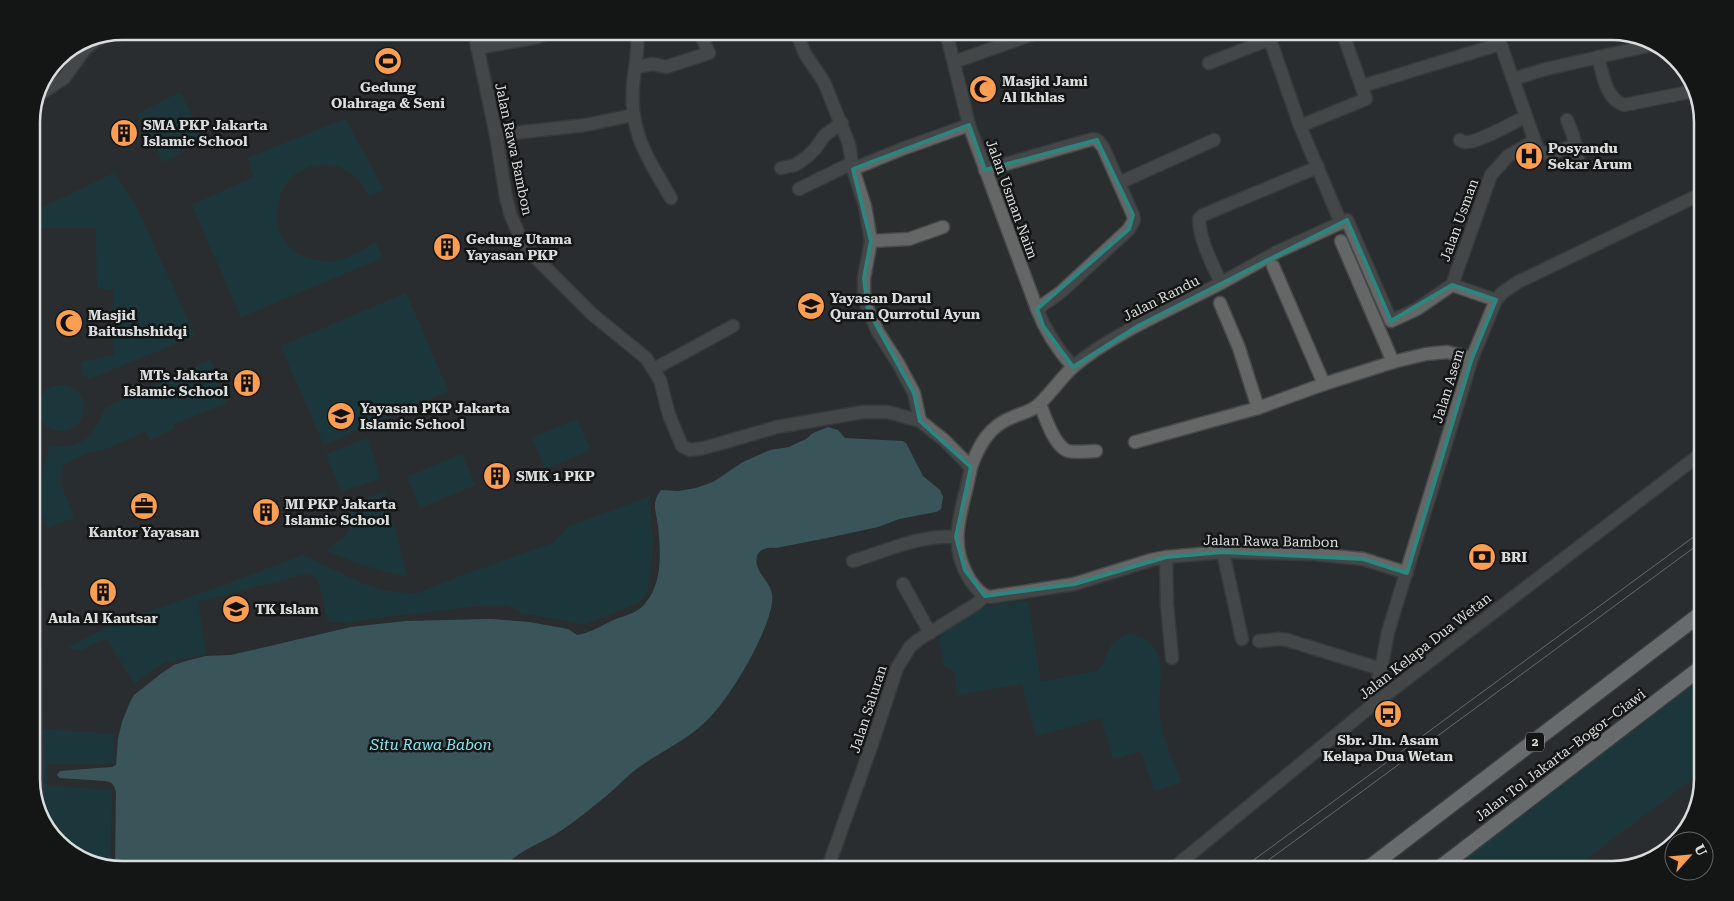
<svg xmlns="http://www.w3.org/2000/svg" width="1734" height="901" font-family="'Roboto Serif',serif">
<style>
.green{fill:#0d4349}
.water{fill:#4f868f}
.lines{fill:none;stroke-linecap:round;stroke-linejoin:round}
.minor-casing{stroke:#464a4b;stroke-width:15}
.highway-casing{stroke:#464a4b;stroke-width:18}
.minor{stroke:#656767;stroke-width:12}
.highway{stroke:#b1b6b7;stroke-width:15}
.tram{stroke:#acafaf;stroke-width:1}
.marked{fill:none;stroke:#2d857f;stroke-width:4;stroke-linejoin:round}
.labels{text-anchor:middle;dominant-baseline:central;stroke-width:5;stroke-linejoin:round;paint-order:stroke}
.shield{fill:#141616;stroke:#9fa1a1;stroke-width:1}
.shield-label{font-size:12px;font-weight:bold;fill:#dadddd}
.poi-label{font-size:14px;font-weight:bold;fill:#dadddd;stroke:#141616;text-anchor:start}
.street-label{font-size:14px;fill:#dadddd;stroke:#141616}
.water-label{font-size:15px;font-style:italic;fill:#88e5f3;stroke:#141616}
.rim{fill:none;stroke:#dadddd;stroke-width:2.5}
</style>
<rect width="100%" height="100%" fill="#2a2e2f"/>
<!-- green -->
<g class="green">
<path d="M180 92 205 140 163 162 138 114Z"/>
<path d="M345 119 384 190 369 196C361 179 350 167 330 165 271 158 255 246 312 259 322 261 332 263 342 259 354 256 365 248 376 242L382 258 241 317 192 205 254 177 248 158Z"/>
<path d="M114 173 137 208 195 336 89 379 81 373 82 362 114 355V290L97 288 96 228H43L31 220V213Z"/>
<path d="M406 293 448 391 324 445 281 346Z"/>
<path d="M210 360 227 403 174 424 175 428 150 440 146 431 106 449 87 453 64 464 60 481 74 518 47 528 36 497 50 446C85 448 92 438 105 408Z"/>
<circle cx="61" cy="408" r="23"/>
<path d="M577 419 590 450 545 469 532 438Z"/>
<path d="M368 438 380 479 341 491 326 454Z"/>
<path d="M462 454 475 485 420 508 407 477Z"/>
<path d="M385 492 407 576C379 571 353 562 327 551L343 538 349 529V504Z"/>
<path d="M649 497 653 542 651 571 647 593 640 602 601 618 583 624 522 613 507 605 477 606 347 622H328L318 579 308 573 198 602 206 654 163 663 135 684 106 638 82 650 67 648 113 624 219 587 303 555 359 582 382 590 416 594 460 576 551 544 570 526Z"/>
<path d="M1016 602H1028L1041 682 1097 671C1109 661 1104 651 1114 642 1118 638 1125 636 1129 633 1177 647 1155 683 1160 719 1163 739 1174 763 1181 782L1155 791 1141 751 1113 759 1101 718 1036 736 1022 684 957 695 955 673 944 666 939 642 942 631 971 611 984 606Z"/>
<path d="M1703 666V771L1571 870H1436Z"/>
<path d="M40 729 114 734 115 764H47V786L112 790 110 867 82 860 47 830 39 806Z"/>
</g>
<!-- water -->
<path class="water" d="M828 427 838 430 845 438 902 441 906 443 923 476 940 490 943 497 941 509 936 512 899 519 878 527 827 538 776 548C769 547 760 548 757 556 753 571 770 581 772 594 776 615 744 672 731 690 722 704 709 720 696 730 677 745 655 755 635 770 627 776 621 783 613 790 597 804 579 818 562 830 543 843 515 851 502 870H122L115 868 116 792C114 784 112 782 105 781L60 778 57 775 60 771 112 767 116 765 118 739 122 722 130 702 134 695 162 673 174 665 186 661 206 656 231 655 351 627 406 621 491 619 529 622 568 629 577 635C591 633 602 625 616 619 624 616 636 613 643 606 663 586 661 552 658 526 656 510 651 504 661 490L678 491 696 488 713 482 743 462 770 450 789 447 806 439 813 433Z"/>
<g class="lines">
<!-- minor casing -->
<g class="minor-casing">
<g id="minor">
<path d="M474 31 496 135 506 197 511 216 518 232 524 244 533 255 592 314 646 358 660 380 669 415 682 446 690 450 704 448 777 427 863 412H888L920 421 944 440 971 467C964 509 945 540 970 580 976 588 981 595 990 597L1074 584 1151 560 1166 557 1223 552 1313 554 1363 559 1407 573"/>
<path d="M637 31C639 50 635 66 633 84 629 133 648 159 671 198"/>
<path d="M796 31 805 54 824 82 849 144 853 169 865 206 871 241 864 278V294L868 310 878 332 898 363 914 393 920 421"/>
<path d="M946 31 969 125 1037 309C1045 331 1058 350 1073 367"/>
<path d="M1267 31 1300 126 1341 223"/>
<path d="M1496 31 1538 150 1544 153 1558 151 1576 145"/>
<path d="M477 48 538 37 554 31"/>
<path d="M1598 57C1603 74 1605 98 1624 105L1694 91"/>
<path d="M954 62 1042 31"/>
<path d="M1209 63 1270 39"/>
<path d="M636 67 653 64 666 67 709 53 699 31"/>
<path d="M1513 79 1546 69 1656 44"/>
<path d="M1362 86 1500 44"/>
<path d="M43 92 64 78 85 49 96 40 108 34"/>
<path d="M1567 120 1573 135 1579 163"/>
<path d="M1300 126 1366 99 1342 31"/>
<path d="M496 135 586 125 633 115"/>
<path d="M1460 140C1463 142 1463 143 1467 142 1482 141 1511 123 1526 117"/>
<path d="M781 168 795 165 807 157 815 149 825 135 842 123"/>
<path d="M853 169 902 149 969 125"/>
<path d="M985 170 1093 139 1097 140 1103 147 1133 215 1134 220 1129 229 1061 292 1037 309"/>
<path d="M1119 183 1214 140"/>
<path d="M799 189 852 163"/>
<path d="M871 241 909 239 943 227"/>
<path d="M1341 241 1393 362"/>
<path d="M1273 266 1324 384"/>
<path d="M1221 283 1277 252 1347 220 1391 321 1417 309 1452 285"/>
<path d="M1496 300 1452 285 1491 175 1508 156 1534 141"/>
<path d="M1220 303 1239 348 1258 408"/>
<path d="M654 369 733 326"/>
<path d="M1040 404C1045 417 1054 446 1068 451 1076 453 1088 451 1096 451"/>
<path d="M1135 442 1258 408 1324 384 1393 362 1426 354 1447 352 1472 358"/>
<path d="M971 467C979 445 989 426 1013 417 1021 413 1030 412 1037 406 1049 396 1060 379 1073 367 1113 333 1174 308 1221 283 1212 263 1200 242 1199 219L1203 215 1318 167"/>
<path d="M1223 552 1242 639"/>
<path d="M1166 557 1167 604 1172 658"/>
<path d="M853 561C886 551 921 534 956 537"/>
<path d="M31 568 35 596 36 799"/>
<path d="M903 584 930 633"/>
<path d="M1259 641 1279 639 1287 640 1381 669"/>
<path d="M1370 707 1381 669 1388 632 1472 358 1496 300 1502 293 1518 282 1703 193"/>
<path d="M827 870 872 744 897 668 910 647 918 640 976 604 985 596"/>
<path d="M1171 870 1370 707 1703 452"/>
</g>
</g>
<!-- highway casing -->
<g class="highway-casing">
<g id="highway">
<path d="M1366 870 1703 612"/>
<path d="M1437 870 1703 666"/>
</g>
</g>
<!-- minor -->
<use href="#minor" class="minor"/>
<!-- highway -->
<use href="#highway" class="highway"/>
<!-- tram -->
<g class="tram">
<path d="M1240 870 1703 530"/>
<path d="M1255 870 1703 541"/>
</g>
</g>
<!-- marked area -->
<path d="M0 0H1734V901H0ZM969 125 985 170 1097 140 1133 215 1129 229 1037 309 1043 326 1073 367 1138 326 1347 220 1391 321 1452 285 1496 300 1472 358 1407 573 1363 559 1223 552 1166 557 1074 584 985 596 965 570 956 537 971 467 920 421 914 393 868 310 864 278 871 241 853 169Z" fill="#2a2e2f" fill-opacity=".55" fill-rule="evenodd"/>
<path class="marked" d="M969 125 985 170 1097 140 1133 215 1129 229 1037 309 1043 326 1073 367 1138 326 1347 220 1391 321 1452 285 1496 300 1472 358 1407 573 1363 559 1223 552 1166 557 1074 584 985 596 965 570 956 537 971 467 920 421 914 393 868 310 864 278 871 241 853 169Z"/>
<!-- icons -->
<defs>
<g id="stadium-disc" transform="scale(1.4375)"><circle r="9.5" fill="#fb9e51" stroke="#141616"/><path d="M0-5a6.5 5 0 1 0 0 10a6.5 5 0 1 0 0-10ZM-3.5-1.8h7v3.6h-7Z" fill="#111"/></g>
<g id="mosque-disc" transform="scale(1.4375)"><circle r="9.5" fill="#fb9e51" stroke="#141616"/><path d="M3.5-4.9A6 6 0 1 0 3.5 4.9A5 5 0 1 1 3.5-4.9Z" fill="#111"/></g>
<g id="building-disc" transform="scale(1.4375)"><circle r="9.5" fill="#fb9e51" stroke="#141616"/><path d="M-4-6H4V6H1V3H-1V6H-4ZM-2.5-4.3h1.7v1.8h-1.7ZM.8-4.3h1.7v1.8H.8ZM-2.5-1h1.7V.8h-1.7ZM.8-1h1.7V.8H.8Z" fill="#111"/></g>
<g id="hospital-disc" transform="scale(1.4375)"><circle r="9.5" fill="#fb9e51" stroke="#141616"/><path d="M-5-5h3v3.5h4V-5h3V5h-3V1.5h-4V5h-3Z" fill="#111"/></g>
<g id="school-disc" transform="scale(1.4375)"><circle r="9.5" fill="#fb9e51" stroke="#141616"/><path d="M0-5L7-2L0 1L-7-2ZM-4 1L0 2.5L4 1V4Q0 6-4 4Z" fill="#111"/></g>
<g id="office-disc" transform="scale(1.4375)"><circle r="9.5" fill="#fb9e51" stroke="#141616"/><path d="M-6-3h4V-5.5h4V-3h4V5H-6ZM-1-4.5V-3h2v-1.5ZM-6 0V1H6V0Z" fill="#111"/></g>
<g id="bank-disc" transform="scale(1.4375)"><circle r="9.5" fill="#fb9e51" stroke="#141616"/><path d="M-6-4H6V4H-6ZM0-2.3a2.3 2.3 0 1 0 0 4.6a2.3 2.3 0 1 0 0-4.6Z" fill="#111"/></g>
<g id="bus-disc" transform="scale(1.4375)"><circle r="9.5" fill="#fb9e51" stroke="#141616"/><path d="M-5-6H5V4H4V6H2V4H-2V6H-4V4H-5ZM-3.5-4V0h7V-4ZM-3.5 1.2v1.5H-2V1.2ZM2 1.2v1.5H3.5V1.2Z" fill="#111"/></g>
</defs>
<g fill-rule="evenodd">
<use href="#stadium-disc" x="388" y="61"/>
<use href="#mosque-disc" x="983" y="89"/>
<use href="#building-disc" x="124" y="133"/>
<use href="#hospital-disc" x="1529" y="156"/>
<use href="#building-disc" x="447" y="247"/>
<use href="#school-disc" x="811" y="306"/>
<use href="#mosque-disc" x="69" y="323"/>
<use href="#building-disc" x="247" y="383"/>
<use href="#school-disc" x="341" y="416"/>
<use href="#building-disc" x="497" y="476"/>
<use href="#office-disc" x="144" y="506"/>
<use href="#building-disc" x="266" y="512"/>
<use href="#bank-disc" x="1482" y="557"/>
<use href="#building-disc" x="103" y="592"/>
<use href="#school-disc" x="236" y="609"/>
<use href="#bus-disc" x="1388" y="714"/>
</g>
<g class="labels">
<!-- shield labels -->
<rect class="shield" x="1526" y="732.5" width="18" height="19" rx="4"/>
<g class="shield-label">
<text x="1535" y="742">2</text>
</g>
<!-- poi labels -->
<g class="poi-label">
<text x="1002" y="81">Masjid Jami<tspan x="1002" dy="16">Al Ikhlas</tspan></text>
<text x="388" y="87" text-anchor="middle">Gedung<tspan x="388" dy="16">Olahraga &amp; Seni</tspan></text>
<text x="143" y="125">SMA PKP Jakarta<tspan x="143" dy="16">Islamic School</tspan></text>
<text x="1548" y="148">Posyandu<tspan x="1548" dy="16">Sekar Arum</tspan></text>
<text x="466" y="239">Gedung Utama<tspan x="466" dy="16">Yayasan PKP</tspan></text>
<text x="830" y="298">Yayasan Darul<tspan x="830" dy="16">Quran Qurrotul Ayun</tspan></text>
<text x="88" y="315">Masjid<tspan x="88" dy="16">Baitushshidqi</tspan></text>
<text x="228" y="375" text-anchor="end">MTs Jakarta<tspan x="228" dy="16">Islamic School</tspan></text>
<text x="360" y="408">Yayasan PKP Jakarta<tspan x="360" dy="16">Islamic School</tspan></text>
<text x="516" y="476">SMK 1 PKP</text>
<text x="285" y="504">MI PKP Jakarta<tspan x="285" dy="16">Islamic School</tspan></text>
<text x="144" y="532" text-anchor="middle">Kantor Yayasan</text>
<text x="1501" y="557">BRI</text>
<text x="255" y="609">TK Islam</text>
<text x="103" y="618" text-anchor="middle">Aula Al Kautsar</text>
<text x="1388" y="740" text-anchor="middle">Sbr. Jln. Asam<tspan x="1388" dy="16">Kelapa Dua Wetan</tspan></text>
</g>
<!-- street labels -->
<g class="street-label">
<text transform="translate(514 149) rotate(78)">Jalan Rawa Bambon</text>
<text transform="translate(1012 199) rotate(70)">Jalan Usman Naim</text>
<text transform="translate(1459 220) rotate(-70)">Jalan Usman</text>
<text transform="translate(1161 298) rotate(-27)">Jalan Randu</text>
<text transform="translate(1448 386) rotate(-73)">Jalan Asem</text>
<text transform="translate(1271 541) rotate(1)">Jalan Rawa Bambon</text>
<text transform="translate(1425 646) rotate(-38)">Jalan Kelapa Dua Wetan</text>
<text transform="translate(868 709) rotate(-72)">Jalan Saluran</text>
<text transform="translate(1560 755) rotate(-37)">Jalan Tol Jakarta–Bogor–Ciawi</text>
</g>
<!-- water labels -->
<g class="water-label">
<text x="431" y="745">Situ Rawa Babon</text>
</g>
</g>
<!-- crop -->
<path d="M0 0H1734V901H0ZM122 40H1612A82 82 0 0 1 1694 122V779A82 82 0 0 1 1612 861H122A82 82 0 0 1 40 779V122A82 82 0 0 1 122 40Z" fill="#141616" fill-rule="evenodd"/>
<path class="rim" d="M122 40H1612A82 82 0 0 1 1694 122V779A82 82 0 0 1 1612 861H122A82 82 0 0 1 40 779V122A82 82 0 0 1 122 40Z"/>
<!-- north arrow -->
<g transform="translate(1689 856) rotate(63)"><circle r="24" fill="#141616" stroke="#636666"/>
<path d="M0-4L9 19L0 12L-9 19Z" fill="#fb9e51"/>
<text y="-8" font-size="14" font-weight="bold" text-anchor="middle" fill="#dadddd">U</text>
</g>
</svg>
